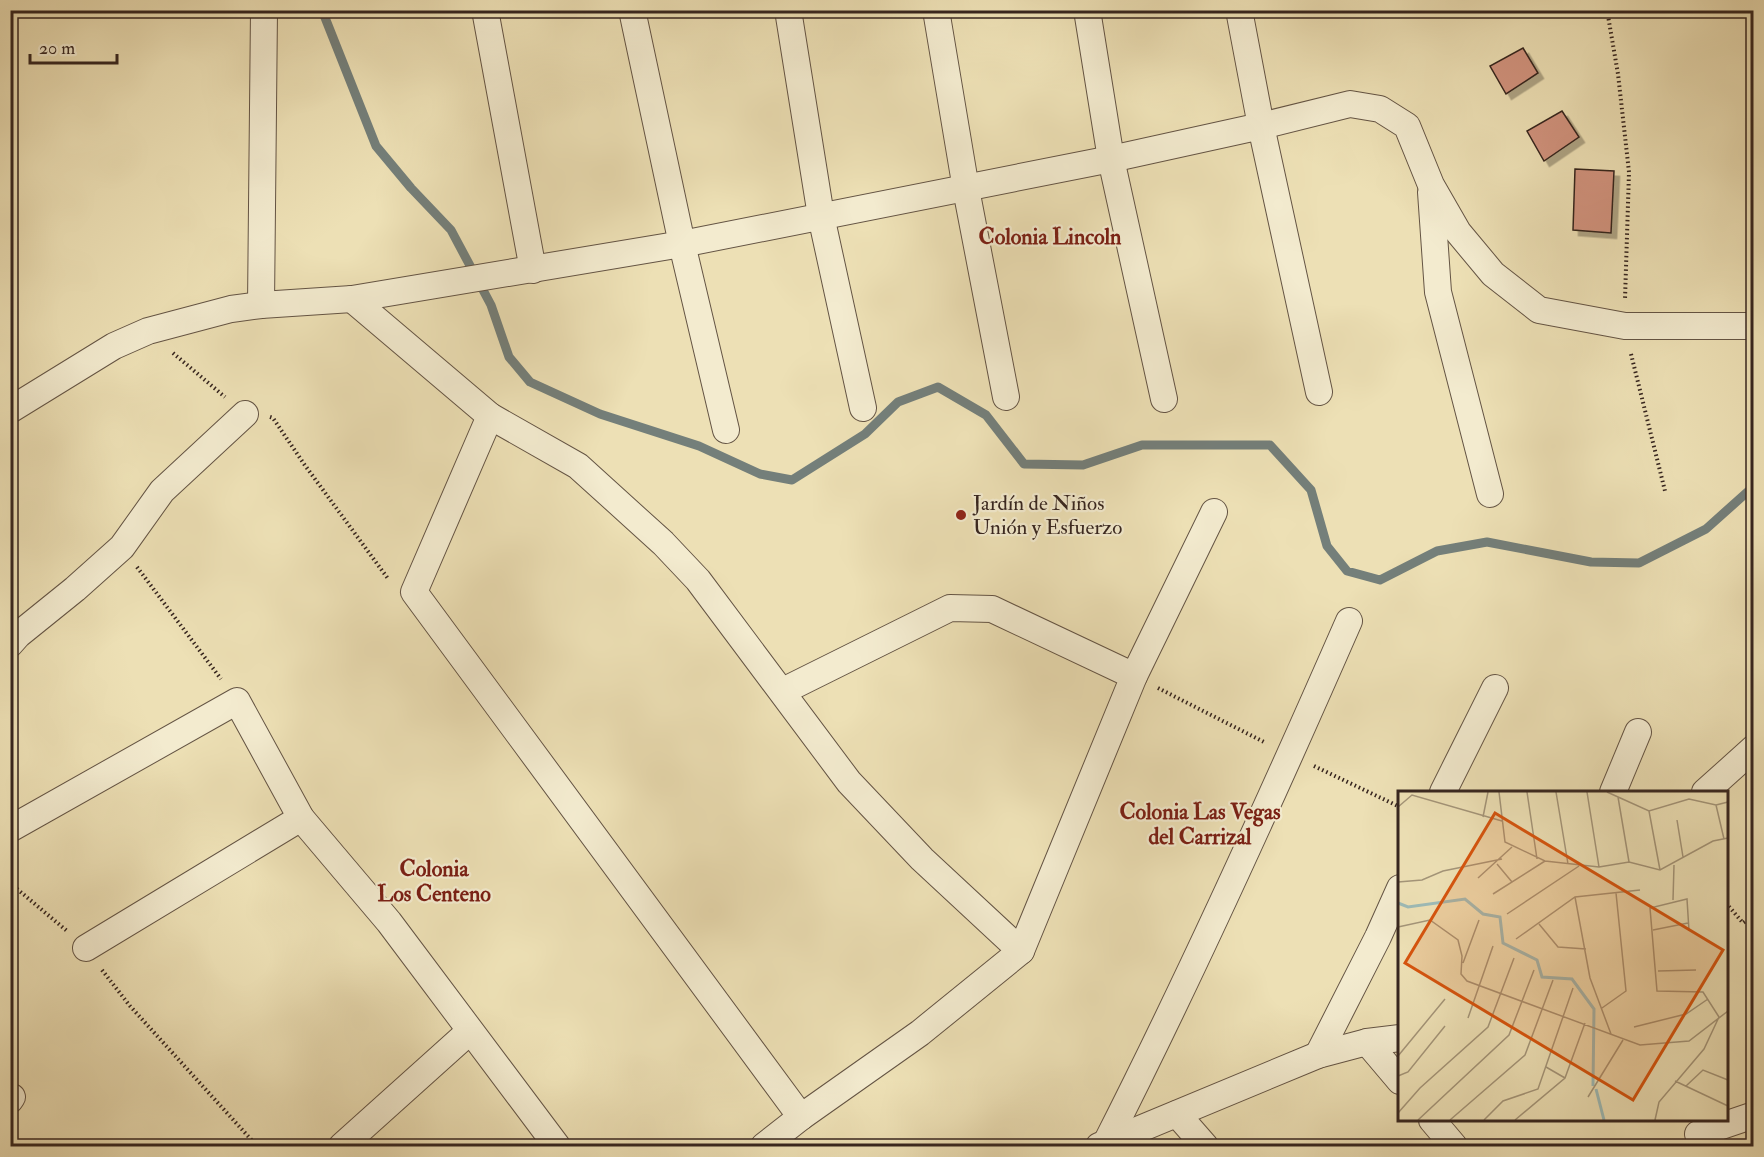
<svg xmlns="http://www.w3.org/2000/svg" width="1764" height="1157" font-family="'IM FELL Double Pica',serif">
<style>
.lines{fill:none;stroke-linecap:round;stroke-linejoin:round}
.stream{stroke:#747f7a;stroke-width:9}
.building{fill:#d1937e;stroke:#36251f;stroke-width:1.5;filter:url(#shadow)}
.minor-casing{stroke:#645444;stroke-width:28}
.path{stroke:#36251f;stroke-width:4;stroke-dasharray:1.5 3;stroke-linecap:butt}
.minor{stroke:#f3ebcf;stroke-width:26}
.poi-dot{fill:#8f2418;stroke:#f3ebcf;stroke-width:2}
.labels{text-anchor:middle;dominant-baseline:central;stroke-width:4.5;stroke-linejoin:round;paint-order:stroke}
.poi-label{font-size:21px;fill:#36251f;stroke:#f3ebcf;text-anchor:start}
.neighbourhood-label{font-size:22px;font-weight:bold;fill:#7a1f14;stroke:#f3ebcf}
.inset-river{fill:none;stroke:#9dbbb7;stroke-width:3}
.inset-road{fill:none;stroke:#a49579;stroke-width:1.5}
.view{fill:#d6540e;fill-opacity:0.15;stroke:#d6540e;stroke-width:3}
.inset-edge{fill:none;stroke:#36251f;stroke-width:3}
</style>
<defs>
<filter id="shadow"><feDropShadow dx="5.5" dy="5.5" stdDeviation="0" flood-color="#0004"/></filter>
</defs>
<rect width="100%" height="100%" fill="#ede0b5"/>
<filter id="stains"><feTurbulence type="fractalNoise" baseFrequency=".00333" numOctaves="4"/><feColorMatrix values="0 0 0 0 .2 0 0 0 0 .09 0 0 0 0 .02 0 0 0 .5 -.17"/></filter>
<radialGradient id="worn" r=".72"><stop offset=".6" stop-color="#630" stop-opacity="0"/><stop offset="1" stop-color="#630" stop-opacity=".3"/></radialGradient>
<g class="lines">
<!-- stream -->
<path class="stream" d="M322 10 376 146 411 188 451 230 491 305 509 357 530 382 600 414 699 446 760 474 792 480 865 434 898 402 938 387 986 415 1024 464 1083 465 1142 445H1270L1311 490 1327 546 1347 571 1380 580 1437 551 1487 542 1591 562 1639 563 1706 529 1754 486"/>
</g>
<!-- building -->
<g class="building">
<path d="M1523 48 1538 73 1506 94 1490 66Z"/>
<path d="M1562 111 1579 137 1544 161 1527 131Z"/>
<path d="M1575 169 1614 171 1611 233 1573 230Z"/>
</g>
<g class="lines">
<!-- minor casing -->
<g class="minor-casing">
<g id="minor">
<path d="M485 10 533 270"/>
<path d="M632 10 682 244 726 430"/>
<path d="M788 10 821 216 863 408"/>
<path d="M936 10 966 189 1006 397"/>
<path d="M1087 10 1111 159 1164 399"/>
<path d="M1239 10 1261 126 1319 392"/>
<path d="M1431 192 1438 292 1490 494"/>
<path d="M352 299 490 416 578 466 663 543 698 580 849 782 922 859 1021 951"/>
<path d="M261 305 264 10"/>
<path d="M10 410 114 346 148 331 231 309 261 305 352 299 682 244 1111 159 1261 126 1350 104 1380 109 1407 126 1431 185 1458 232 1493 274 1539 310 1625 326H1754"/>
<path d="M490 416 414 592 801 1117"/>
<path d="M10 644 18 635 75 589 122 547 162 491 245 414"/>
<path d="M783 691 950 608 992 609 1134 676"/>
<path d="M1443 792 1495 688"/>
<path d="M1613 792 1638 732"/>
<path d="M1705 792 1754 748"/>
<path d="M10 829 237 701 301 818 389 922 557 1146"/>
<path d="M86 948 301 818"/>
<path d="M1367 1042 1400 1081"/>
<path d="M1318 1055 1378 937 1400 888"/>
<path d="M10 1100 12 1097"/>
<path d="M1177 1114 1205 1146"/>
<path d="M1432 1120 1454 1146"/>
<path d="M1698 1134 1754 1115"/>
<path d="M1106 1143C1193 972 1272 797 1349 621"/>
<path d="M342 1146 470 1031"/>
<path d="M764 1146 801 1117 920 1033 1021 951 1134 676 1214 512"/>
<path d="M1099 1146 1318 1055 1367 1042 1400 1038"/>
</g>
</g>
<!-- path -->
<g class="path">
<path d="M1607 10 1618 74 1629 172 1625 299"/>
<path d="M173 353 225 397"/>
<path d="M1631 354 1665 491"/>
<path d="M270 417 273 418 304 464 389 580"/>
<path d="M137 567 221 679"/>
<path d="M1158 688 1266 743"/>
<path d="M1314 766 1400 807"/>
<path d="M10 883 67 931"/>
<path d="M1726 903 1743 923 1754 915"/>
<path d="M102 970 130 1006 257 1146"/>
</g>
<!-- minor -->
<use href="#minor" class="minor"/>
</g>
<!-- markers -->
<circle class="poi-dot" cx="961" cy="515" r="6"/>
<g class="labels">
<!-- poi labels -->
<g class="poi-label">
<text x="973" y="503">Jardín de Niños<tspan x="973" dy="24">Unión y Esfuerzo</tspan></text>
</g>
<!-- neighbourhood labels -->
<g class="neighbourhood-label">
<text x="1050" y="237">Colonia Lincoln</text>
<text x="1200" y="812">Colonia Las Vegas<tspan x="1200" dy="25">del Carrizal</tspan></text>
<text x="434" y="869">Colonia<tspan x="434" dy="25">Los Centeno</tspan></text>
</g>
</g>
<!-- overview -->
<g transform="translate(1398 791)">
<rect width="330" height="330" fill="#ede0b5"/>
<path class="inset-river" d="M0 112 10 116 67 108 85 123 102 126 105 152 139 169 144 186 174 188 196 218 195 295M198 298 206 329"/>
<path class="inset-road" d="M101 1 107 51 147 70 201 76 231 71 262 79 315 50 330 47M129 1 139 68M158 1 170 73M189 1 201 76M209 1 251 20 291 8 318 14 330 11M220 6 231 71M318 14 326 48M0 16 14 4 104 30M251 20 262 79M85 26 90 1M279 29 285 66M99 73 114 91M80 87 114 56M0 91 24 89 45 80 104 68M95 103 147 70M177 106 192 187 213 243M275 109 276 74M109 123 181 75M141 133 160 156 188 158M0 136 32 129 60 149 64 165 63 183 69 190 242 254 291 250 330 220M255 139 290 132M291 140 289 108 252 117 259 200 305 201 321 226M118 148 177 106 242 99M65 172 81 129M260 180 298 179M204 217 228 200 218 102M70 227 95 155M236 236 288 223 310 208M0 265 47 208M148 276 167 287M0 285 10 281 47 235M277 290 330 315M288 295 305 279 330 289M190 306 225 249M0 322 22 297 90 236 116 167M20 329 111 244 136 179M52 329 127 264 155 189M86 329 105 310 140 298 175 197M117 329 167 287 187 232M257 329 261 311 306 258 321 226"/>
<path class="view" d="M97 22 325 159 235 309 7 172Z"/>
<rect width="330" height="330" class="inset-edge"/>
</g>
<!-- margin -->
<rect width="1764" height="1157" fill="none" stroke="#ede0b5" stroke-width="36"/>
<rect x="12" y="12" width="1740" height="1133" fill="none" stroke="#36251f" stroke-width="3"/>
<rect x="18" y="18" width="1728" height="1121" fill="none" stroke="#36251f" stroke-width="1.5"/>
<!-- scale -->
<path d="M30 54v9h87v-9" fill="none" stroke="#36251f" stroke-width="3"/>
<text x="39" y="54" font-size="18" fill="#36251f" stroke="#f3ebcf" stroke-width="4.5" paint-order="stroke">20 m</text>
<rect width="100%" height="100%" filter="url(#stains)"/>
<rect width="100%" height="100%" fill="url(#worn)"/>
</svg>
